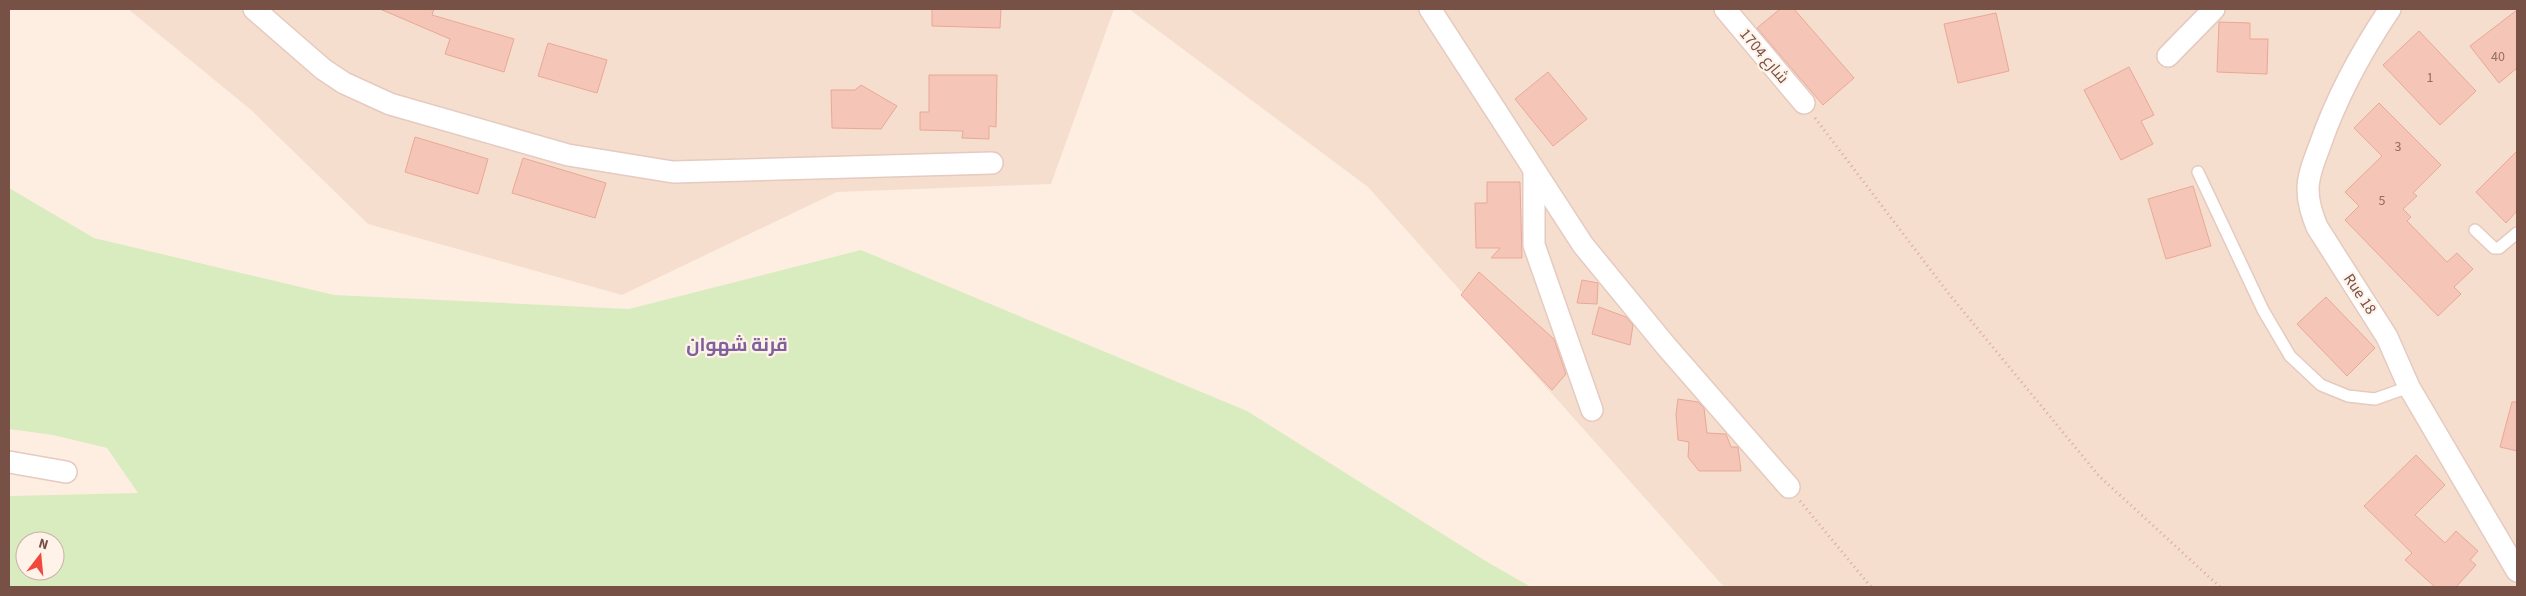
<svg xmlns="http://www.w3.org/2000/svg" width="2526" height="596" font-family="'Source Sans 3',Cairo,sans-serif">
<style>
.residential{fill:#f6decf}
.green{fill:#d9ecbf;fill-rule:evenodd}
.building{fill:#f5c5b7;stroke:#e9a896}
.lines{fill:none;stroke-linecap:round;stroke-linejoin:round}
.lane-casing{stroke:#e5cabf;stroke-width:14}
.street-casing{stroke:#e5cabf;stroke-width:24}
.path{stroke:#daa89a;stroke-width:3;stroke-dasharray:1 4;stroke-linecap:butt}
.lane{stroke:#fff;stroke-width:11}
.street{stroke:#fff;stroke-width:21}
.labels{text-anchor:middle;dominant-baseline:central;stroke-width:4.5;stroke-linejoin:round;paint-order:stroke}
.number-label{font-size:14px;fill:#966d62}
.street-label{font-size:16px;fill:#775046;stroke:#fff3e9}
.quarter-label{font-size:19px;font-weight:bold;fill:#7e619b;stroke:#fff3e9}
</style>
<rect width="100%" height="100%" fill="#feeee1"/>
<!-- residential -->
<g class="residential">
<path d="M128 9H1114L1051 184 837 192 622 295 368 224 251 110Z"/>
<path d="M1129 9H2517V587H1724L1368 187Z"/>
</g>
<!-- green -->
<path class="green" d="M9 188 94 238 334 295 629 309 861 250 1247 411 1484 560 1531 587H9V496L138 493 107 448 53 435 9 429ZM25 541H55V571H25Z"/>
<!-- building -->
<g class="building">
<path d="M380 9H434L432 15 514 39 504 72 445 54 450 39Z"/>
<path d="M932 9H1001L1000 28 932 26Z"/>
<path d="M1780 9H1794L1854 78 1823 105 1757 28Z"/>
<path d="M2517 10V68L2499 83 2470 46Z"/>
<path d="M1996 13 2009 71 1958 83 1944 24Z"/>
<path d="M2219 22 2250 23V39H2268L2267 74 2217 72Z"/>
<path d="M2419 31 2476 91 2440 125 2383 65Z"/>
<path d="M548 43 607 60 597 93 538 76Z"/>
<path d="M2129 67 2154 115 2141 121 2153 144 2121 160 2084 90Z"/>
<path d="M1548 72 1587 119 1553 146 1515 99Z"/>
<path d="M929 75H997L996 127 989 126V139L962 138 963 131 920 130V112H929Z"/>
<path d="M861 85 897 106 881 129 832 128 831 90H855Z"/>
<path d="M2379 103 2441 165 2413 193 2417 196 2403 209 2411 217 2407 221 2447 262 2457 253 2473 269 2454 287 2461 294 2438 316 2345 220 2359 206 2345 192 2382 156 2354 128Z"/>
<path d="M415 137 488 159 478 194 405 172Z"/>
<path d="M2517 151V211L2506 223 2476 192Z"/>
<path d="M523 158 606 183 595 218 512 193Z"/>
<path d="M1487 182H1520L1522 258H1491L1500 248H1476L1475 203H1487Z"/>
<path d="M2193 186 2211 246 2166 259 2148 199Z"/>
<path d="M1479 272 1554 339 1566 374 1552 390 1461 295Z"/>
<path d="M1582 280 1598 283 1597 304 1577 303Z"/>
<path d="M2326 297 2375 348 2347 376 2297 324Z"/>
<path d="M1599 307 1626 317 1633 325 1630 345 1592 334Z"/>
<path d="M1678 399 1698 402 1704 408 1707 433 1726 434 1731 447H1738L1741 471H1699L1688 457 1689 442 1678 440 1676 414Z"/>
<path d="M2512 402H2517V451L2500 447Z"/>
<path d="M2416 455 2445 485 2415 515 2445 543 2456 531 2478 551 2470 560 2476 565 2456 587H2435L2405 560 2412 553 2364 506Z"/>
</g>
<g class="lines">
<!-- lane casing -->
<g class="lane-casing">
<g id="lane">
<path d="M2198 172 2263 310 2290 356 2321 385 2348 396 2375 399 2409 387"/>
<path d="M2475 230 2494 248H2499L2517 233"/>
</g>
</g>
<!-- street casing -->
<g class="street-casing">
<g id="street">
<path d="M254 9 323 69 344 83 390 104 568 155 673 172 992 163"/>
<path d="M1430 9 1583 245 1666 346 1789 487"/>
<path d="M1725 9 1804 103"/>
<path d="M2390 9C2361 52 2337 96 2320 145 2315 159 2308 174 2308 189 2308 203 2312 214 2317 227L2387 337 2409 387 2517 571"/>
<path d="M2168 56 2214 9"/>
<path d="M1534 171V245L1592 410"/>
<path d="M9 462 66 472"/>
</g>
</g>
<!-- path -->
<g class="path">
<path d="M1815 118 1949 294 2099 476 2220 587"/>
<path d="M1800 501 1871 587"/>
</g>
<!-- lane -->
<use href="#lane" class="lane"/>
<!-- street -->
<use href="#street" class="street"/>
</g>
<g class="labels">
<!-- number labels -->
<g class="number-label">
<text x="2498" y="57">40</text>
<text x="2430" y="78">1</text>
<text x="2398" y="147">3</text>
<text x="2382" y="201">5</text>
</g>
<!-- street labels -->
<g class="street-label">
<text transform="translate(1764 56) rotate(50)">شارع 1704</text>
<text transform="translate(2360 294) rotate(56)">Rue 18</text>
</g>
<!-- quarter labels -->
<g class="quarter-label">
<text x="737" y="345">قرنة شهوان</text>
</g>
</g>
<!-- border -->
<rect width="2526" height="596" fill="none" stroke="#775046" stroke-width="20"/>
<!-- north arrow -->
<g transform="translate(40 556) rotate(16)"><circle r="24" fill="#fff3e9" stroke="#c9b2a8"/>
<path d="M0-4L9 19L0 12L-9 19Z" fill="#f1483e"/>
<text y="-8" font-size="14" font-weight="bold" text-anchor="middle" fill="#775046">N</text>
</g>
</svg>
